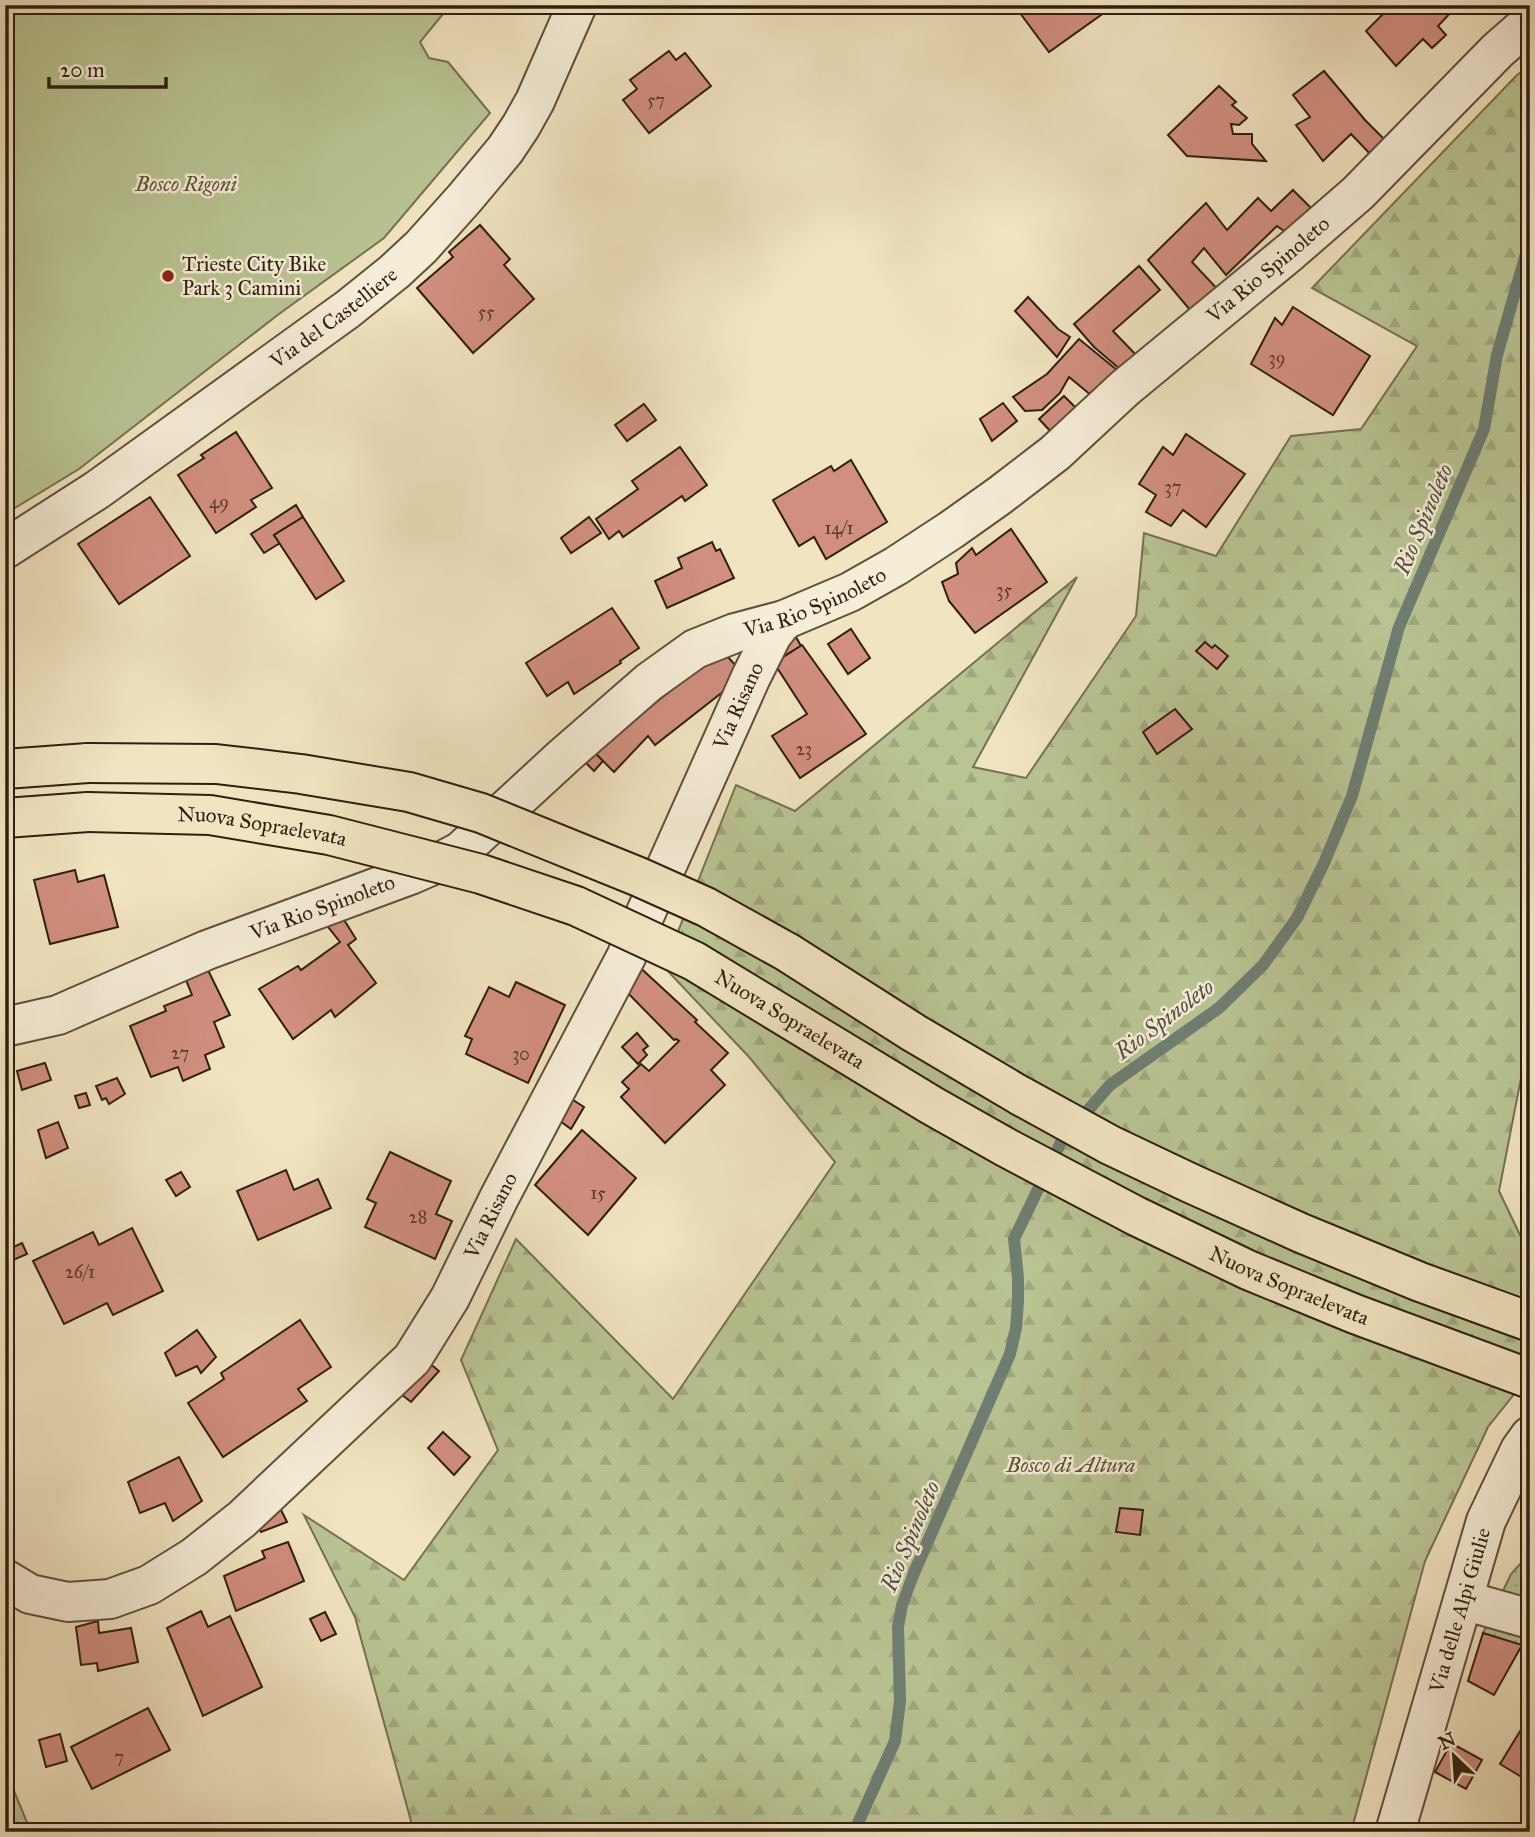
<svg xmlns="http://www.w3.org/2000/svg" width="1535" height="1837" font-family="'IM FELL Great Primer',serif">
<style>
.grass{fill:url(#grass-dots);stroke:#747251;stroke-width:2}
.forest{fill:url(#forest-firs);stroke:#747251;stroke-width:2}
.park{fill:#b9c493;stroke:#747251;stroke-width:2}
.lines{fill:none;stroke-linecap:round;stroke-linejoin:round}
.stream{stroke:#6f7e73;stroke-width:12}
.building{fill:#d18f7f;stroke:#2e1f0f;stroke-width:2}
.minor-casing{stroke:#5f503c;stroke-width:42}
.highway-casing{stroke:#2e1f0f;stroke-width:42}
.minor{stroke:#f6edd7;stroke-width:38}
.highway{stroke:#f1e4c1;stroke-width:38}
.highway-bridge-casing{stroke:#2e1f0f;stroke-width:42;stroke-linecap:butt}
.highway-bridge{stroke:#f1e4c1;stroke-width:38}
.poi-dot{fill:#8f2418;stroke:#f6edd7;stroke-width:2.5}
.labels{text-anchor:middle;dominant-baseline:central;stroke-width:5;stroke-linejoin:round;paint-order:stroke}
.number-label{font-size:18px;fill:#573b2b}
.park-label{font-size:21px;font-style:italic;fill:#585137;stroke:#f6edd7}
.poi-label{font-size:21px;fill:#2e1f0f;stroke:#f6edd7;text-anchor:start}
.street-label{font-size:21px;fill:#2e1f0f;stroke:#f6edd7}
.water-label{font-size:23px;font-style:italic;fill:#4f4f41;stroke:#f6edd7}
</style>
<defs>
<pattern id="grass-dots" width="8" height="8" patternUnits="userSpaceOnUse" patternTransform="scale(1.75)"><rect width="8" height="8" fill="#b9c493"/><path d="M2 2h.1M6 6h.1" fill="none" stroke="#9fa87e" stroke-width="1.8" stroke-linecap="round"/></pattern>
<pattern id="forest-firs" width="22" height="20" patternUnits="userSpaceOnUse" patternTransform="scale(1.75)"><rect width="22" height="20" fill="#b9c493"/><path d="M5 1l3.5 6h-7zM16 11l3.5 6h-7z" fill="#9fa87e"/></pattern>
</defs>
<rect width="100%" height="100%" fill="#f1e4c1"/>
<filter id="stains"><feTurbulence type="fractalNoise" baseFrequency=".00286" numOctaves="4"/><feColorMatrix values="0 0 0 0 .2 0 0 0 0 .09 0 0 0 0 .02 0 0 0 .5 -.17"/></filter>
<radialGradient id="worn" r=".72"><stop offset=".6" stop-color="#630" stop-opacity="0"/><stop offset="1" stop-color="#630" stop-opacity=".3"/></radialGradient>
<!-- grass -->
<path class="grass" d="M1530 1553V1648L1483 1633 1511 1574Z"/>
<!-- forest -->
<g class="forest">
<path d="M1530 66V1032L1499 1191 1530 1256V1374L1488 1427 1425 1561 1351 1832H414L355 1617 304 1515 404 1580 498 1450 461 1360 516 1239 673 1399 835 1162 750 1058 664 967 736 785 795 811 1077 577 973 767 1026 778 1136 616 1144 533 1216 556 1291 436 1361 429 1417 346 1312 288 1517 75Z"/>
<path d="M5 1769 31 1832H5Z"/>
</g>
<!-- park -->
<path class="park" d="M5 5H445L447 9 420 42 429 58 448 62 490 113 384 238 279 314 79 469 5 514Z"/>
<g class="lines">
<!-- stream -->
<path class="stream" d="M854 1832 895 1741 900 1701 898 1627 902 1605 914 1573 1010 1354 1016 1328 1018 1302V1278L1014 1239 1062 1140 1110 1085 1219 1008 1263 965 1297 918 1324 863 1352 796 1399 627 1484 429 1497 355 1530 240"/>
</g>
<!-- building -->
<g class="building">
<path d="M1014 5H1115L1049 52Z"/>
<path d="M1392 5H1450L1454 9 1438 26 1446 35 1432 48 1423 39 1396 66 1366 31Z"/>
<path d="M669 51 676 60 685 53 711 86 649 133 623 100 637 89 630 80Z"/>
<path d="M1324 71 1365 120 1387 142 1374 158 1351 134 1323 161 1296 125 1310 117 1293 95Z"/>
<path d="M1219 86 1236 102 1232 105 1247 118 1239 125 1231 124 1233 134H1252V144L1266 161 1187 156 1168 135Z"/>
<path d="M1293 190 1318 215 1294 238 1277 226 1226 275 1204 248 1192 262 1221 293 1196 317 1148 260 1206 203 1227 230 1258 198 1271 211Z"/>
<path d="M480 225 510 259 504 265 534 299 473 353 417 288 453 257 449 252Z"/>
<path d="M1139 266 1160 290 1113 331 1138 357 1121 370 1094 347 1074 324Z"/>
<path d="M1028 297 1058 329 1070 337 1057 357 1015 311Z"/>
<path d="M1293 307 1370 356 1333 415 1251 364 1275 318 1282 325Z"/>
<path d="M1079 339 1117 370 1092 396 1069 377 1060 393 1042 410 1025 411 1013 397 1047 374Z"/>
<path d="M1064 396 1079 411 1053 434 1039 419Z"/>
<path d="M1003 403 1017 421 992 441 980 419Z"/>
<path d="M644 404 656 420 627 441 615 425Z"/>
<path d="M236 432 272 488 251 500 256 507 216 533 178 475 204 458 201 455Z"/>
<path d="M1186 434 1245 474 1206 527 1183 510 1171 526 1146 512 1156 495 1139 484 1163 447 1173 455Z"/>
<path d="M680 447 707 485 685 501 682 496 623 537 619 531 609 539 596 519 638 489 632 481Z"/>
<path d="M851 460 887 522 826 559 814 537 799 546 773 500 831 466 834 471Z"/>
<path d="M150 497 190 556 119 604 78 544Z"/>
<path d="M296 505 303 517 274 535 280 543 264 553 251 534Z"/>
<path d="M303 517 344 581 316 599 274 535Z"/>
<path d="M589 517 601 533 571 553 561 538Z"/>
<path d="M1011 529 1047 582 975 633 949 601 942 582 958 574 956 563 972 548 976 555Z"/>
<path d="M712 542 716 551 720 549 734 578 667 608 655 581 682 568 678 558Z"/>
<path d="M612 608 639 648 620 661 621 663 574 694 568 682 547 696 526 663Z"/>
<path d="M851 629 870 658 848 674 828 644Z"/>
<path d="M793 632 801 646 776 661Z"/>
<path d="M1205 642 1212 648 1215 645 1228 656 1217 669 1196 651Z"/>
<path d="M802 645 866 734 800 778 772 736 807 714 774 663Z"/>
<path d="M724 653 742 672 729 687 655 745 648 736 614 772 594 752 675 687 672 683Z"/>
<path d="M1175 709 1192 729 1157 754 1143 732Z"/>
<path d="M594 752 603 761 594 771 584 761Z"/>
<path d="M75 870 78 882 104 875 118 927 50 944 34 880Z"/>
<path d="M341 915 356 939 348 945 376 983 335 1017 331 1010 293 1039 259 989 298 966 301 970 340 942 325 923Z"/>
<path d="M634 962 697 1020 695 1022 728 1053 711 1070 725 1085 665 1143 621 1097 629 1089 622 1082 641 1064 649 1071 679 1041 676 1039 674 1040 616 981Z"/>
<path d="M206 966 230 1015 214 1022 224 1047 205 1055 210 1069 183 1081 178 1067 151 1077 130 1026 166 1011 164 1006 192 995 184 975Z"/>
<path d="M516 982 565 1005 528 1083 466 1054 472 1039 465 1036 489 987 509 997Z"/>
<path d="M637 1033 648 1046 643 1050 647 1055 638 1064 622 1047Z"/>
<path d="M45 1063 51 1080 22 1090 17 1071Z"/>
<path d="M117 1078 125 1094 109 1104 106 1098 102 1100 96 1086Z"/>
<path d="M86 1093 90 1105 79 1108 75 1096Z"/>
<path d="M570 1098 584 1107 571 1129 556 1118Z"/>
<path d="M58 1122 68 1148 46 1158 38 1130Z"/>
<path d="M582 1130 636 1178 588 1235 535 1185Z"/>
<path d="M390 1152 451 1181 436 1214 452 1221 435 1259 365 1227 376 1203 367 1199Z"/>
<path d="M286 1170 294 1190 318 1179 331 1208 258 1240 237 1191Z"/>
<path d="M181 1172 190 1187 176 1196 166 1180Z"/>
<path d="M132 1228 163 1291 113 1315 107 1303 64 1324 33 1261 93 1232 99 1245Z"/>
<path d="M22 1243 27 1254 11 1261 7 1250Z"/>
<path d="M300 1320 331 1367 298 1389 307 1401 223 1457 188 1403 224 1379 221 1373Z"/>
<path d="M197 1330 216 1357 201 1373 197 1366 176 1376 165 1353Z"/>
<path d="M423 1358 439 1371 411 1402 396 1390Z"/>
<path d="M443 1432 470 1457 454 1475 428 1448Z"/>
<path d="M179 1457 202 1501 173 1521 165 1503 140 1513 128 1482Z"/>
<path d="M280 1508 287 1522 261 1532 256 1520Z"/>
<path d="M1120 1508 1143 1510 1140 1535 1116 1532Z"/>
<path d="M288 1542 304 1581 236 1611 224 1576 265 1558 262 1551Z"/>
<path d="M201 1611 208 1627 230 1616 262 1687 203 1716 167 1628Z"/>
<path d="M325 1612 336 1634 321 1641 310 1619Z"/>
<path d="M98 1621 99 1633 131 1628 138 1662 98 1671 97 1663 81 1665 76 1627Z"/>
<path d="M1483 1633 1522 1645 1494 1695 1468 1681Z"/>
<path d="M148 1708 170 1750 92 1789 71 1747Z"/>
<path d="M1530 1715V1782L1500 1764Z"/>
<path d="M60 1734 67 1761 46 1767 39 1740Z"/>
<path d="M1451 1743 1482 1760 1466 1789 1435 1772Z"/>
</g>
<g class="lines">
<!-- minor casing -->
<g class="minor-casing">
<g id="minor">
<path id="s1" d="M5 549 97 490 348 309 394 272 421 247 464 199 505 150 521 126 535 101 577 5"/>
<path id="s2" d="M5 1027 58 1015 207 950 410 875 442 861 461 851 564 756 649 682 695 649 735 633 784 620 850 592 896 566 951 530 999 496 1055 453 1125 388 1290 252 1358 193 1498 50 1530 22"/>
<path id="s3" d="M5 1579 30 1594 68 1602 110 1599 149 1585 194 1557 242 1519 412 1359 450 1298 499 1198 626 957 751 677 772 635 784 620"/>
<path d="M1463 1600 1530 1619"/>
<path id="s4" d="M1395 1832 1486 1521 1520 1450 1530 1436"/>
</g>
</g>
<!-- highway casing -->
<g class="highway-casing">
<g id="highway">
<path d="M5 769 88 763"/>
<path d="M5 818 88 812"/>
</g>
</g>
<!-- minor -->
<use href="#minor" class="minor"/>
<!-- highway -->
<use href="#highway" class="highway"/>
<!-- highway-bridge casing -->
<g class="highway-bridge-casing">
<g id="highway-bridge">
<path d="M88 763 216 764 301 774 409 792 481 813 639 877 706 907 787 952 914 1033 1019 1095 1110 1145 1190 1183 1301 1233 1420 1282 1530 1322"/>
<path id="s5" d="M88 812 210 815 329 835 481 874 576 906 694 961 931 1105 1007 1148 1136 1216 1248 1270 1355 1314 1530 1379"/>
</g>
</g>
<!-- highway-bridge -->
<use href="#highway-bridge" class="highway-bridge"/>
</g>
<!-- markers -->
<circle class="poi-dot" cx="168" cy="276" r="7"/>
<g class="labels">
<!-- number labels -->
<g class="number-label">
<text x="656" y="100">57</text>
<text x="486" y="312">55</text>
<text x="1277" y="358">39</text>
<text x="1173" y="487">37</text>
<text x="219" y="502">49</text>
<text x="839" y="528">14/1</text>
<text x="1004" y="590">35</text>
<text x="804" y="749">23</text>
<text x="180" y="1053">27</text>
<text x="521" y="1054">30</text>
<text x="598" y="1193">15</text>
<text x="418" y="1217">28</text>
<text x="80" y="1272">26/1</text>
<text x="119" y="1757">7</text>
</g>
<!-- park labels -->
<g class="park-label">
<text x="186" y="184">Bosco Rigoni</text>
<text x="1071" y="1465">Bosco di Altura</text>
</g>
<!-- poi labels -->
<g class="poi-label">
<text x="182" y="264">Trieste City Bike<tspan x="182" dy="24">Park 3 Camini</tspan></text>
</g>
<!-- street labels -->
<g class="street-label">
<text stroke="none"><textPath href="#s2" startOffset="1494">Via Rio Spinoleto</textPath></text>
<text stroke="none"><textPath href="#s1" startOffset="402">Via del Castelliere</textPath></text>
<text stroke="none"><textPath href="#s2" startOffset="928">Via Rio Spinoleto</textPath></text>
<text stroke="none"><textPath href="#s3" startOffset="1230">Via Risano</textPath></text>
<text stroke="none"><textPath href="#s5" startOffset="175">Nuova Sopraelevata</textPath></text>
<text stroke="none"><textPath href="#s2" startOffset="340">Via Rio Spinoleto</textPath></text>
<text stroke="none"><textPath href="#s5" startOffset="742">Nuova Sopraelevata</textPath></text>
<text stroke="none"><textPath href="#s3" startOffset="663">Via Risano</textPath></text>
<text stroke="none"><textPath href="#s5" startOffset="1309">Nuova Sopraelevata</textPath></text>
<text stroke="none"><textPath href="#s4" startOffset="231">Via delle Alpi Giulie</textPath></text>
</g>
<!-- water labels -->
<g class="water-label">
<text transform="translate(1423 519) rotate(-67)">Rio Spinoleto</text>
<text transform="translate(1164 1019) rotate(-37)">Rio Spinoleto</text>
<text transform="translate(910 1536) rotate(-67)">Rio Spinoleto</text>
</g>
</g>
<!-- margin -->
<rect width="1535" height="1837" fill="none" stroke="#f1e4c1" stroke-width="28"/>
<rect x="7" y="7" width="1521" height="1823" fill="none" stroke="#2e1f0f" stroke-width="3.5"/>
<rect x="14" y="14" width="1507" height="1809" fill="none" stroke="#2e1f0f" stroke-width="2"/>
<!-- north arrow -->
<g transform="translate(1454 1756) rotate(335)" stroke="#f6edd7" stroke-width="5" paint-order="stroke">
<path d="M0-5L12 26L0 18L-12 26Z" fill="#2e1f0f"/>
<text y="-10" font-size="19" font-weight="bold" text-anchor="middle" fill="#2e1f0f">N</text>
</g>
<!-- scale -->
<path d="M49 77v10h117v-10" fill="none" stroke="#2e1f0f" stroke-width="3.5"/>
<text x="60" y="77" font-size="21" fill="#2e1f0f" stroke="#f6edd7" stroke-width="5" paint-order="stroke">20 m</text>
<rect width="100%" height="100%" filter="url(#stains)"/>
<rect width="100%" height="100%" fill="url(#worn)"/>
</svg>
